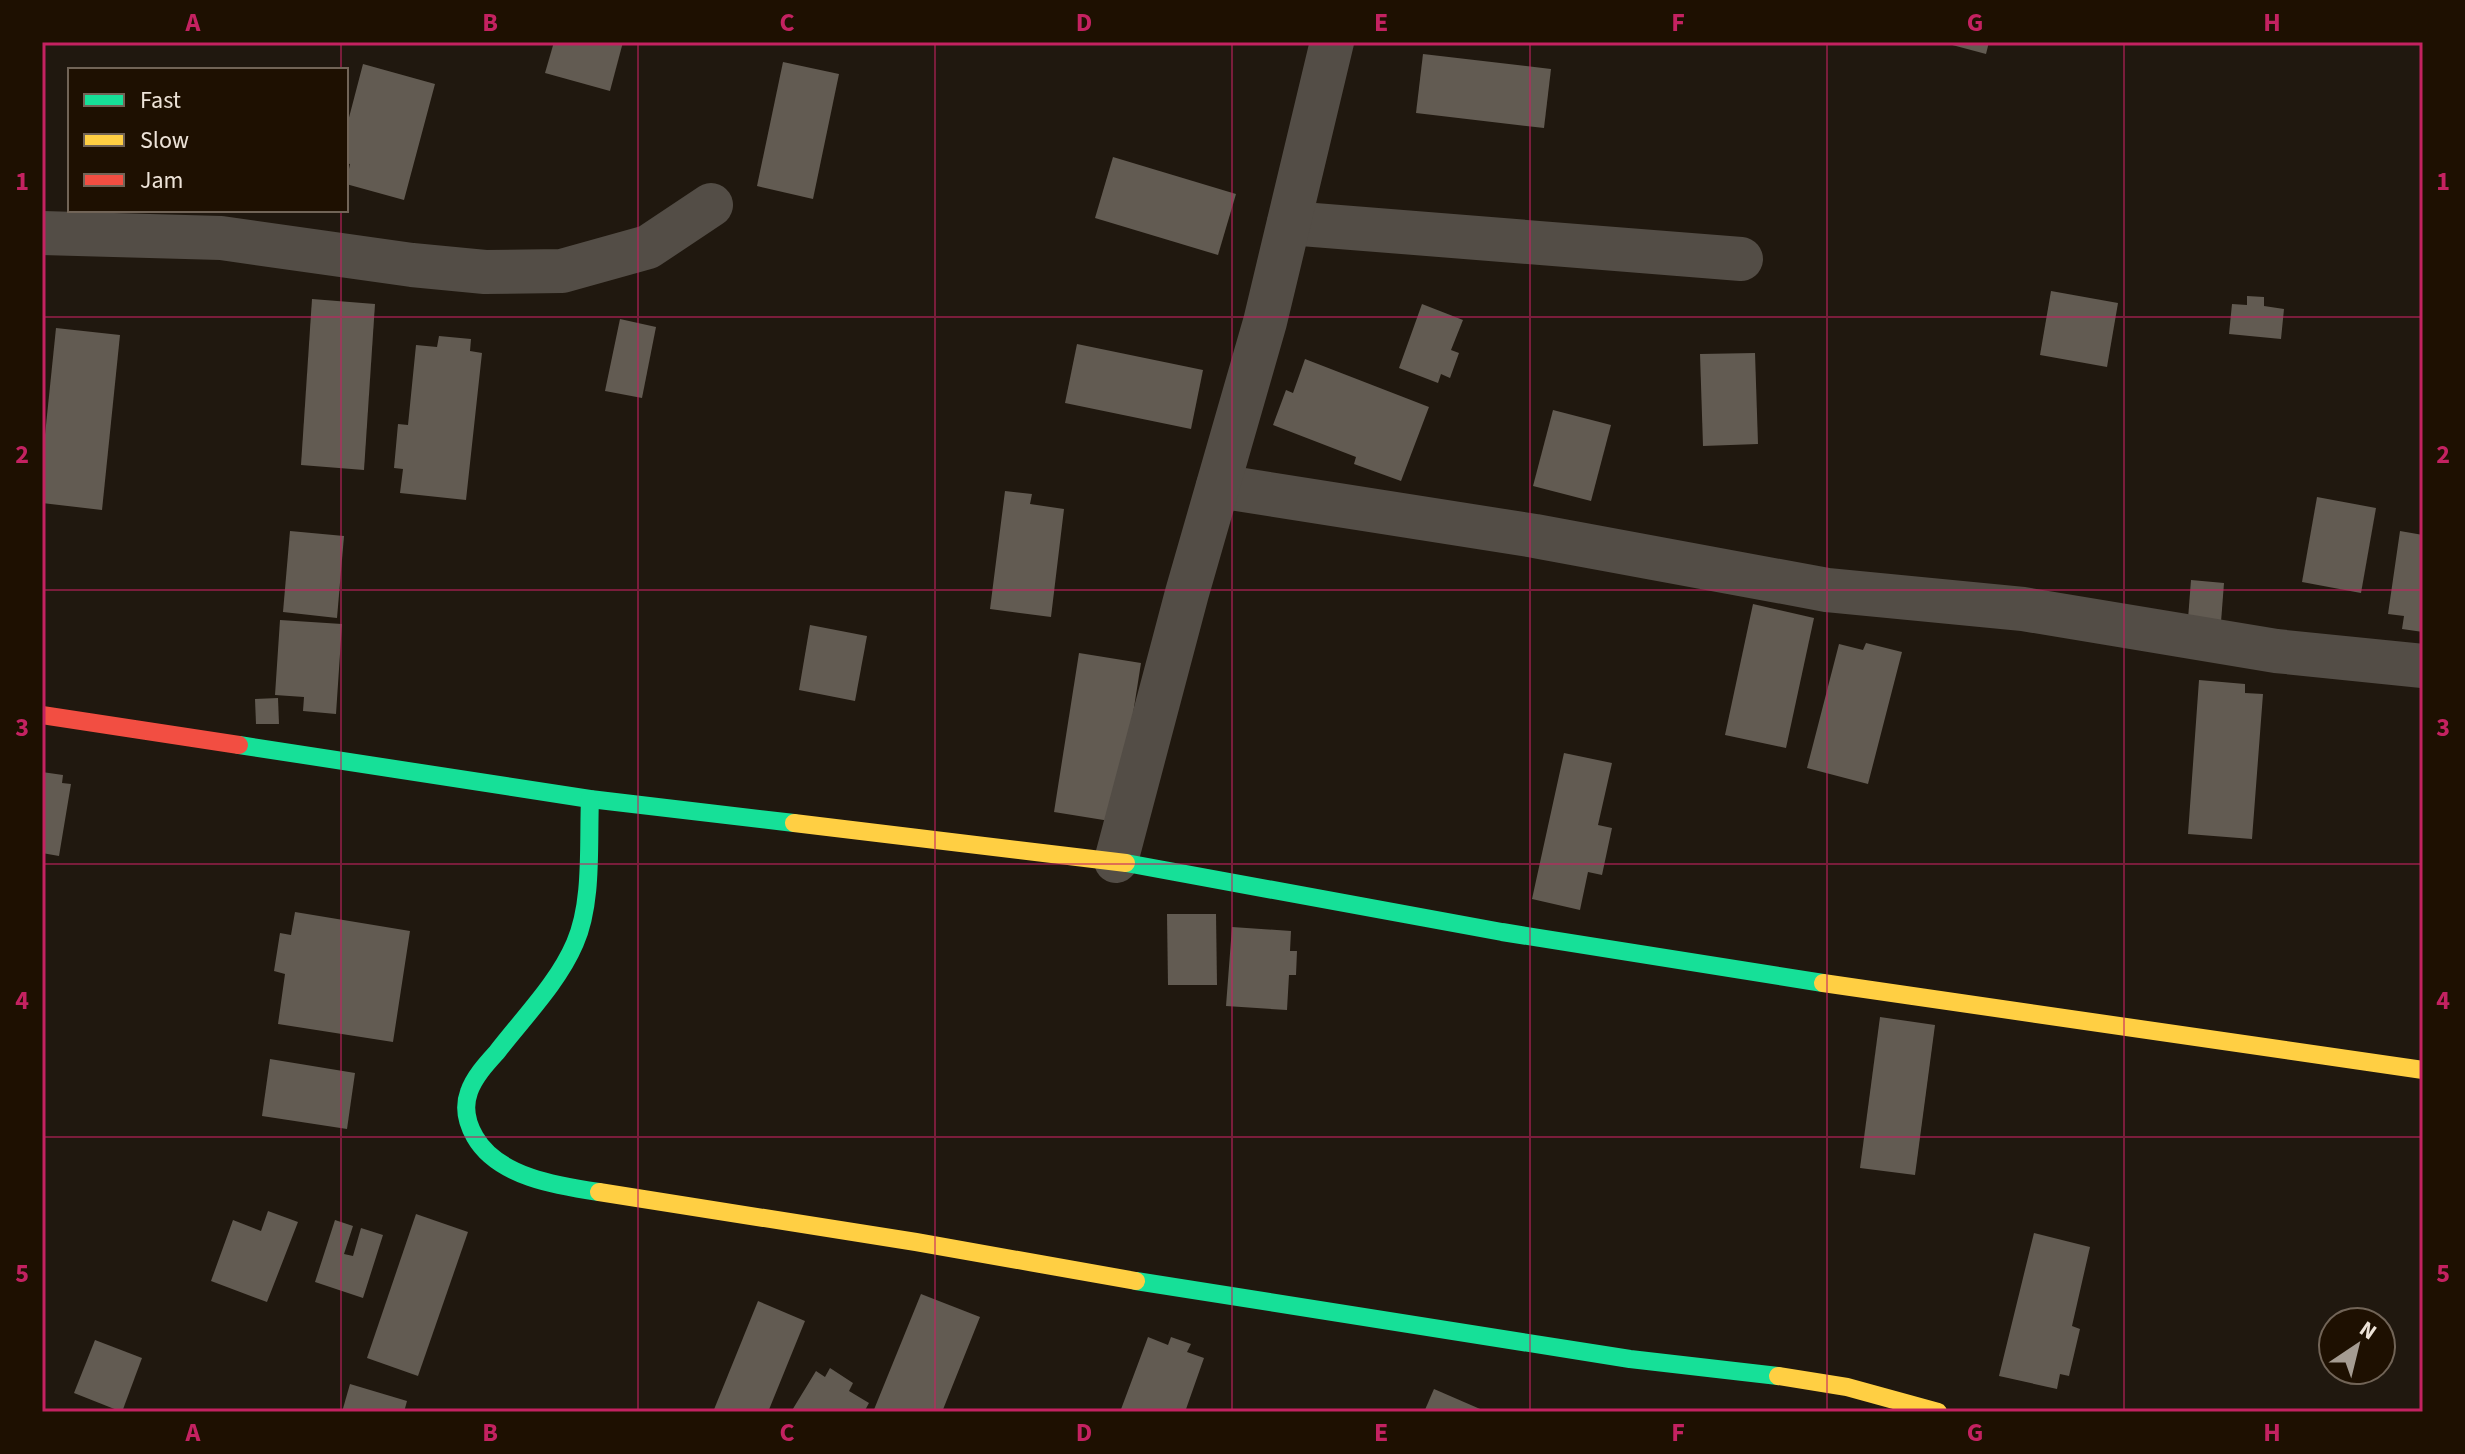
<svg xmlns="http://www.w3.org/2000/svg" width="2465" height="1454" font-family="'Source Sans 3',sans-serif">
<style>
.building{fill:#625b52}
.lines{fill:none;stroke-linecap:round;stroke-linejoin:round}
.street{stroke:#534d46;stroke-width:44}
.fast{stroke:#16e098;stroke-width:18}
.slow{stroke:#ffcf43;stroke-width:18}
.jam{stroke:#f24e42;stroke-width:18}
.grid{fill:none;stroke:#c42261;stroke-width:2;stroke-opacity:0.55}
.neatline{fill:none;stroke:#c42261;stroke-width:3}
.grid-label{font-size:26px;text-anchor:middle;font-weight:bold;fill:#c42261}
</style>
<rect width="100%" height="100%" fill="#20180f"/>
<!-- building -->
<g class="building">
<path d="M554 42H623L610 91 545 73Z"/>
<path d="M1941 42H1989L1986 54Z"/>
<path d="M1423 54 1551 69 1544 128 1416 113Z"/>
<path d="M783 62 839 74 813 199 757 186Z"/>
<path d="M363 64 435 84 404 200 346 184 350 164 346 163V129Z"/>
<path d="M1113 157 1236 194 1218 255 1095 218Z"/>
<path d="M2051 291 2118 303 2107 367 2040 355Z"/>
<path d="M2247 296 2264 297V306L2284 309 2281 339 2229 334 2232 304 2247 305Z"/>
<path d="M312 299 375 304 364 470 301 465Z"/>
<path d="M1422 304 1463 320 1451 350 1459 353 1450 378 1441 374 1438 383 1399 368Z"/>
<path d="M620 319 656 327 642 398 605 391Z"/>
<path d="M56 328 120 335 102 510 42 503V464Z"/>
<path d="M439 336 471 339 470 351 482 353 466 500 400 493 403 469 394 468 398 424 408 425 416 345 437 347Z"/>
<path d="M1077 344 1203 370 1191 429 1065 403Z"/>
<path d="M1755 353 1758 444 1703 446 1700 354Z"/>
<path d="M1305 359 1429 407 1401 481 1354 464 1356 457 1273 425 1286 390 1293 393Z"/>
<path d="M1553 410 1611 425 1591 501 1533 486Z"/>
<path d="M1005 491 1032 494 1030 504 1064 509 1051 617 990 609Z"/>
<path d="M2317 497 2376 508 2361 593 2302 582Z"/>
<path d="M290 531 344 536 337 618 283 612Z"/>
<path d="M2400 531 2423 535V632L2402 629 2404 616 2388 614Z"/>
<path d="M2191 580 2224 583 2221 622 2188 619Z"/>
<path d="M1753 604 1814 618 1786 748 1725 735Z"/>
<path d="M280 620 342 624 336 714 303 711 304 697 275 695Z"/>
<path d="M810 625 867 636 855 701 799 690Z"/>
<path d="M1866 643 1902 652 1868 784 1807 768 1839 644 1863 650Z"/>
<path d="M1079 653 1141 663 1116 822 1054 812Z"/>
<path d="M2199 680 2245 684V693L2263 694 2252 839 2188 834Z"/>
<path d="M278 698 279 724H256L255 699Z"/>
<path d="M1564 753 1612 763 1598 825 1612 828 1602 875 1588 872 1580 910 1532 899Z"/>
<path d="M42 772 63 775 62 783 71 784 59 856 42 853Z"/>
<path d="M295 912 410 931 393 1042 278 1024 285 974 274 971 280 933 291 935Z"/>
<path d="M1167 914H1216L1217 985H1168Z"/>
<path d="M1232 927 1291 931 1290 951H1297L1296 975H1289L1287 1010 1226 1006Z"/>
<path d="M1880 1017 1935 1025 1915 1175 1860 1168Z"/>
<path d="M270 1059 355 1073 347 1129 262 1116Z"/>
<path d="M268 1211 298 1222 267 1302 211 1281 233 1220 261 1231Z"/>
<path d="M416 1214 468 1232 418 1376 367 1358Z"/>
<path d="M335 1220 353 1226 344 1254 353 1256 361 1228 383 1235 363 1298 315 1282Z"/>
<path d="M2034 1233 2090 1247 2072 1326 2080 1329 2069 1376 2060 1374 2057 1389 1999 1376Z"/>
<path d="M921 1294 980 1317 942 1412H873Z"/>
<path d="M758 1301 805 1321 768 1412H713Z"/>
<path d="M1148 1337 1168 1345 1171 1337 1191 1344 1187 1352 1204 1358 1185 1412H1120Z"/>
<path d="M95 1340 142 1358 122 1412 74 1393Z"/>
<path d="M830 1368 853 1383 849 1391 869 1403 864 1412H791L816 1371 825 1377Z"/>
<path d="M350 1384 407 1401 404 1412H342Z"/>
<path d="M1434 1389 1487 1412H1424Z"/>
</g>
<g class="lines">
<!-- street -->
<g class="street">
<path d="M1289 223 1741 259"/>
<path d="M42 233 221 238 412 265 485 272 562 271 648 247 711 205"/>
<path d="M1218 486 1535 536 1827 590 2023 609 2276 651 2423 666"/>
<path d="M1116 861 1187 593 1265 322 1332 42"/>
</g>
<!-- fast -->
<g class="fast">
<path d="M239 745 590 799 794 823"/>
<path d="M590 799C588 844 593 902 575 943 558 983 523 1018 497 1052 487 1063 474 1077 469 1092 463 1108 467 1123 475 1137 498 1177 558 1186 599 1192"/>
<path d="M1126 863 1502 932 1823 983"/>
<path d="M1136 1281 1630 1359 1778 1376"/>
</g>
<!-- slow -->
<g class="slow">
<path d="M794 823 1126 863"/>
<path d="M1823 983 2423 1070"/>
<path d="M599 1192 916 1242 1136 1281"/>
<path d="M1778 1376 1847 1387 1938 1412"/>
</g>
<!-- jam -->
<path class="jam" d="M42 715 239 745"/>
</g>
<!-- grid -->
<path class="grid" d="M341 42V70M638 42V1412M935 42V1412M1232 42V1412M1530 42V1412M1827 42V1412M2124 42V1412M341 210V1412M42 317H2423M42 590H2423M42 864H2423M42 1137H2423"/>
<!-- border -->
<rect width="2465" height="1454" fill="none" stroke="#1e1001" stroke-width="88"/>
<!-- legend -->
<rect x="68" y="68" width="280" height="144" fill="#1e1001" stroke="#716457" stroke-width="2"/>
<rect x="84" y="94" width="40" height="12" fill="#16e098" stroke="#716457" stroke-width="2"/>
<text x="140" y="108" font-size="24" fill="#ede3d8">Fast</text>
<rect x="84" y="134" width="40" height="12" fill="#ffcf43" stroke="#716457" stroke-width="2"/>
<text x="140" y="148" font-size="24" fill="#ede3d8">Slow</text>
<rect x="84" y="174" width="40" height="12" fill="#f24e42" stroke="#716457" stroke-width="2"/>
<text x="140" y="188" font-size="24" fill="#ede3d8">Jam</text>
<!-- north arrow -->
<g transform="translate(2357 1346) rotate(35)"><circle r="38" fill="#1e1001" stroke="#716457" stroke-width="2"/>
<path d="M0-6L14 30L0 20L-14 30Z" fill="#a59c92"/>
<text y="-12" font-size="22" font-weight="bold" text-anchor="middle" fill="#ede3d8">N</text>
</g>
<rect x="44" y="44" width="2377" height="1366" class="neatline"/>
<g class="grid-label">
<text x="193" y="31">A</text>
<text x="490" y="31">B</text>
<text x="787" y="31">C</text>
<text x="1084" y="31">D</text>
<text x="1381" y="31">E</text>
<text x="1678" y="31">F</text>
<text x="1975" y="31">G</text>
<text x="2272" y="31">H</text>
<text x="22" y="190">1</text>
<text x="2443" y="190">1</text>
<text x="22" y="463">2</text>
<text x="2443" y="463">2</text>
<text x="22" y="736">3</text>
<text x="2443" y="736">3</text>
<text x="22" y="1009">4</text>
<text x="2443" y="1009">4</text>
<text x="22" y="1282">5</text>
<text x="2443" y="1282">5</text>
<text x="193" y="1441">A</text>
<text x="490" y="1441">B</text>
<text x="787" y="1441">C</text>
<text x="1084" y="1441">D</text>
<text x="1381" y="1441">E</text>
<text x="1678" y="1441">F</text>
<text x="1975" y="1441">G</text>
<text x="2272" y="1441">H</text>
</g>
</svg>
